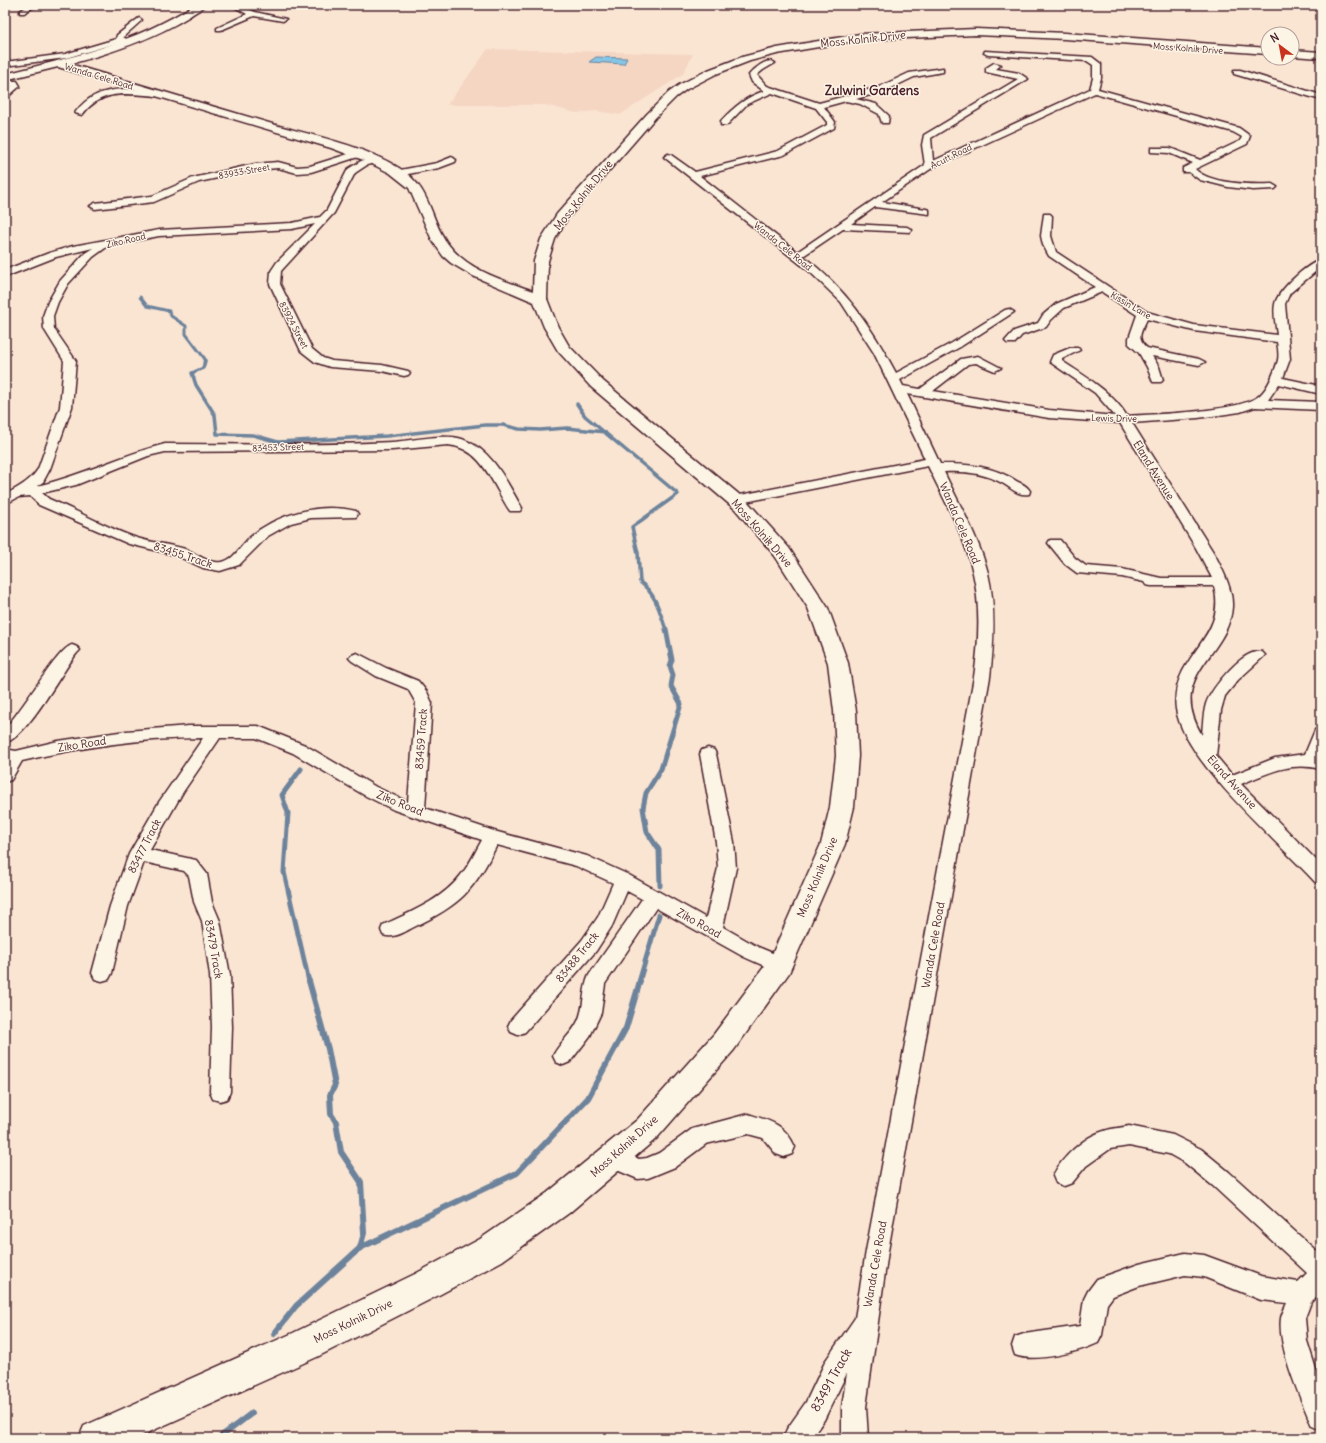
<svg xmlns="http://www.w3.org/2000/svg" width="1326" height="1443" font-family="Delius,sans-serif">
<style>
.built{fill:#f5d6c3}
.water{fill:#85c5e6;stroke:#6d839b}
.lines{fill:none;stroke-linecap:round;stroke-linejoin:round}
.stream-far3{stroke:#6d839b;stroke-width:3}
.stream-far2{stroke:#6d839b;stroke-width:3.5}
.stream-far1{stroke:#6d839b;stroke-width:5}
.stream{stroke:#6d839b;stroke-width:6}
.street-casing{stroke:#4a1f2b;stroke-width:3}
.secondary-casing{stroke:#4a1f2b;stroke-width:3}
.street{fill:#fcf5e5;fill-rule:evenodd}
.secondary{fill:#fcf5e5;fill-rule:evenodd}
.labels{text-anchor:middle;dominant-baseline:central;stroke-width:3;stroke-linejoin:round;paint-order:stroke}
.far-street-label{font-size:9px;fill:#4a1f2b;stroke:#fcf5e5}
.street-label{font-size:11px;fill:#4a1f2b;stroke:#fcf5e5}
.far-district-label{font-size:13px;font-weight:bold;fill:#4a1f2b;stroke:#fcf5e5}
.near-street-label{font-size:13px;fill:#4a1f2b;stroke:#fcf5e5}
</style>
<rect width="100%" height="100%" fill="#fae5d3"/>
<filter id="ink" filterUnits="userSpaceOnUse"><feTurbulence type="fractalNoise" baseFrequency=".025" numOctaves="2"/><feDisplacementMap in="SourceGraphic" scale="8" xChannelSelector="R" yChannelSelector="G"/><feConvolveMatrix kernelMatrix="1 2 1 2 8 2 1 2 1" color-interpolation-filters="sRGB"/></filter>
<g filter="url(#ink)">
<!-- built -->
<path class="built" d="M488 49 693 54 683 74 620 115 596 111 576 113 545 105H447Z"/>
<!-- water -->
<path class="water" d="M596 57 627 58 624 64 589 62Z"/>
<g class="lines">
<!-- stream-far3 -->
<path class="stream-far3" d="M140 297 147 306 169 311 171 316 186 326V334L205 359 204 362"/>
<!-- stream-far2 -->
<g class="stream-far2">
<path d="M205 361 203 368 192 373 196 385 215 415 217 434 253 435 278 442 387 436 485 425H503L519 429 540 430 567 428 605 432"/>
<path d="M577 404 585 416 678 494 632 527 638 553 640 582C656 594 660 612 666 630"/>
</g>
<!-- stream-far1 -->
<g class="stream-far1">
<path d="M301 769 282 795 288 813 284 872 309 982"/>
<path d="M660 886 659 850 647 832 643 808 646 793 661 769 681 704 671 686 673 675 670 666 672 660 666 629"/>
<path d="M639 982 659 915"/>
</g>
<!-- stream -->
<g class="stream">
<path d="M309 981 328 1049 335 1085 330 1095 331 1114 336 1122 341 1152 361 1182 364 1233 360 1248"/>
<path d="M274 1334 296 1306 360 1248 517 1173 588 1098 626 1028 640 981"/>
<path d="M219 1438 252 1413"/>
</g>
<!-- street casing -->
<g class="street-casing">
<g id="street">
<path d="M25 5H32L34 7 24 13H20V11L26 7Z"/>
<path d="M231 5H239L255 12 286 19 283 21 254 16 221 30H217V28L247 14Z"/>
<path d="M139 18 142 20 141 21 123 37 128 40V44L120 42 66 58 5 66V62L65 54 116 39 117 35Z"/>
<path d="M985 51 1092 57 1101 64V78L1098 89 1239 128 1250 136 1247 144 1195 169C1209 184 1252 185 1272 184L1277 187 1275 189 1253 190 1228 187 1200 180 1189 172H1183V168L1193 163 1169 153 1151 152V148H1170L1200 160 1240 141 1242 137 1233 132 1095 93 932 168 882 202 926 209 929 210V214L875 207 851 224 907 227 912 230 910 232 843 229 803 256C846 289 871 326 896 373L952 343 1005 310 1009 309 1014 312 960 347 900 380 903 386 920 389 961 359 978 356 1001 368 995 371 976 363 968 364 933 391 1049 410 1115 416 1095 393 1050 362 1053 355 1070 348H1078L1080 350 1062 359V361C1086 377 1111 391 1127 416 1155 414 1242 412 1260 395 1268 388 1275 371 1278 360 1279 355 1278 347 1277 342L1194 331 1147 319C1142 331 1135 338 1147 348L1199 359 1205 362 1199 365 1152 356 1159 367 1163 380 1161 382H1153L1147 367 1139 353 1129 344V338L1137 315 1102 292 1064 308 1051 320 1046 327 1022 335 1015 343H1007L1005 341 1014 331 1038 323 1043 315 1056 304 1095 287 1049 256 1043 245 1041 236 1044 214H1050L1052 216 1051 236 1056 252 1147 312 1194 325 1277 335C1276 326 1273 313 1275 304 1278 290 1308 263 1321 260V267L1290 293 1285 304 1290 359 1283 378 1321 386V394L1279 384 1268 400 1321 402V410L1255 407 1240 412 1198 418 1132 423 1215 555C1223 571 1233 589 1232 607 1229 656 1165 674 1202 735 1203 725 1203 714 1206 704 1211 688 1245 647 1262 652L1265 655 1262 658 1238 680 1225 696 1221 710 1216 756 1232 775 1275 758 1305 754 1315 730 1321 728V769C1291 761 1268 773 1241 784L1321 865V884L1315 882C1278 841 1184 762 1176 709 1174 695 1177 683 1183 671 1199 641 1224 624 1214 586H1151L1146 585 1144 582 1122 577 1077 573 1065 564 1048 543 1050 540H1060L1075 558 1086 566 1122 569 1161 578H1212L1196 548 1120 423 1049 418 907 394 940 464C969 464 994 466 1018 482 1023 484 1028 487 1030 491L1029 494C1019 496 1012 489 1004 484 984 473 966 471 944 472 959 504 979 538 988 573 996 607 994 643 990 677L888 1251 866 1407 868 1438H842V1407L847 1373 824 1420 811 1438H783L787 1429 806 1402 826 1360 855 1318 866 1251 974 677C979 643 981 607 973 573 965 536 944 500 928 466L735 504 730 503 728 500 735 496 925 459 874 353 841 302 809 271 664 157 668 154 671 155 695 172 778 151 827 125V122L816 108 772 93 747 104 727 125H721V121C734 107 746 97 764 91L752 82 749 75C754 69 767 57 775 63L763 70 757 75 767 86 819 103 879 87 909 73 943 68V72L914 77 885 91 856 99 876 104 889 116 888 123H882L879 114 860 104 846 101 824 107 835 122 834 128 784 155 700 176 797 252 925 165 922 145 924 135 1018 79 986 72V68L994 63 1001 65 996 69 1019 73 1028 79 931 138 933 161 1090 89 1093 78V65L1087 61 988 55 984 53Z"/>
<path d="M1234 70H1240L1321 95V100L1234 74Z"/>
<path d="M5 81H17L20 86 5 99V93L12 86 5 85Z"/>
<path d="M125 89 158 92 162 94 158 96C128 94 102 88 82 115L75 113C88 95 104 90 125 89Z"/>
<path d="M358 151 362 154 361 156 311 172 297 173 278 168 255 170 199 182 154 202 95 209 90 206 95 203 152 196 193 178 255 164 278 162 297 167 310 166Z"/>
<path d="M375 157 379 160 378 162 367 165 355 173 334 213 281 271 280 284 312 349 323 358 332 361 382 365 408 371 410 373 408 375 404 376 382 371 330 367 315 362 301 351 270 284 271 271 277 262 315 224 292 229 159 236 108 246 93 257 68 284 58 302 53 316 54 329 76 361 72 407 50 469 43 482 37 486C81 476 121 455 165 444 241 444 317 446 392 442 412 441 443 433 462 439 493 450 506 481 522 508L520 511H510C493 486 483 448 448 445L392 450 165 452 148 456 76 485 42 493 49 499C78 511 107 528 137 538 153 543 169 544 185 549 196 553 208 564 221 562 233 561 241 546 248 539 275 514 320 502 356 511L358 514 356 517 311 518 291 523 268 536 239 565 220 571 203 568 175 555 129 544 39 505 30 496 19 497 5 504V495C18 487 30 482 38 469L60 407 64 361 44 329 43 316 48 302 60 281 85 253 93 248 56 257 5 277V270L49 253 73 246 159 230 292 223 320 217 327 210 348 169 361 161Z"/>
<path d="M452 157 456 160 455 162 439 168 398 176 394 173 395 171 437 163Z"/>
<path d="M72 645 77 647 80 650 77 653C60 674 28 736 5 743V728C22 712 57 649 72 645Z"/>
<path d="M357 653 386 668 418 681 427 692 432 703 425 808 494 831 587 856 629 875 706 918 718 868 716 842 700 754 702 750 708 748 714 750 716 754 734 842 736 868 723 927 758 947 787 959 790 965 787 971 780 973 744 957 656 908 605 984 601 1013 590 1036 570 1062 563 1065 556 1062 553 1056C559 1043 572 1034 578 1021 585 1006 582 990 589 975L642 899 627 891 612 926 596 951 525 1032 518 1035 511 1032 508 1026 511 1020 582 940 598 917 613 883 576 866 497 845C473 891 462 904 414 927 404 932 395 939 383 935L381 930 383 925C411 912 442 900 461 875 470 864 475 852 482 840L394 810 364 795 293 753 256 738H220L183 792 150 850 196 860 207 874 212 902 220 921 230 975 232 1027 230 1092 227 1099 220 1101 213 1099 210 1092 212 1027 210 975 202 921 194 902 189 876 184 871 144 862 128 906 112 973 109 979 102 981 95 979 92 973 110 906 129 854 159 802 203 738C142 738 81 747 22 761L11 780 5 782V749L16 751 58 741 126 731 189 726H258L305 745 376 787 408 802 416 703 408 689 376 676 352 661 349 658 352 655Z"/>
<path d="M748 1114C770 1121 785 1124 795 1147L792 1154 784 1157 776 1154 763 1138 748 1134 706 1144 675 1167 648 1178 638 1179 605 1165 602 1158 605 1151 613 1148 639 1159 647 1158 659 1153 692 1129Z"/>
<path d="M1129 1126 1173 1135 1201 1149 1229 1172 1321 1255V1292L1311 1302 1305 1318 1307 1341 1321 1385V1430L1312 1426C1301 1399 1277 1347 1281 1318 1282 1313 1285 1308 1287 1303L1261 1300 1204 1277 1185 1275 1139 1286 1113 1296 1107 1304 1102 1335 1098 1343C1079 1352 1035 1363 1015 1355L1012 1346 1015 1337 1024 1334 1080 1326 1084 1299 1088 1291 1097 1279 1139 1264 1185 1253 1204 1255 1261 1276 1298 1282 1307 1273 1213 1186 1185 1163 1169 1154 1129 1146 1110 1149 1086 1166 1072 1183 1064 1186 1056 1183 1053 1176C1061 1158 1085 1136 1104 1131 1112 1128 1121 1128 1129 1126Z"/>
</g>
</g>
<!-- secondary casing -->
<g class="secondary-casing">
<g id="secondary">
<path d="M194 5H205C201 10 195 12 190 16 153 39 111 53 70 64 139 85 209 105 279 126 319 137 364 146 399 168 435 190 428 223 453 250 473 272 506 281 533 291L534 261 541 239 557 214 647 114 668 93 679 85 708 70 742 57 777 48 860 34 976 29 1065 33 1268 48V54L1065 39 976 35 860 40 777 54 750 61 716 74 687 89 676 97 655 118 567 219 555 239 548 261 547 299 558 327 569 346 603 381 747 501 789 548 828 608 848 663 856 711 858 756 854 807 845 844 789 973 734 1050 657 1138 569 1213 502 1261 437 1296 317 1357 136 1438H79L84 1426 293 1333 415 1274 480 1239 547 1193 637 1120 714 1034 770 959 821 844 830 807 836 756 834 711 828 663 808 608 775 556 735 509 591 387 558 351 544 327 534 302 473 276 451 263 443 256 432 240 409 188 390 173 366 161 331 148 58 67 5 80V74C71 58 136 42 194 5Z"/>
<path d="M1292 50 1321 52V58L1292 56Z"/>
</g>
</g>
<!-- street -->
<use href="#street" class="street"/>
<!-- secondary -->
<use href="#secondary" class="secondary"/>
</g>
</g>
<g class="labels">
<!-- far-street labels -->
<g class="far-street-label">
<text transform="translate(1188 48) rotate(4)">Moss Kolnik Drive</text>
<text transform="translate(99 76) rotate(17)">Wanda Cele Road</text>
<text transform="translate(951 156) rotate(-26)">Acutt Road</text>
<text transform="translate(244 171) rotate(-10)">83933 Street</text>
<text transform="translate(126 240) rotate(-13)">Ziko Road</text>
<text transform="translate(783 246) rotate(39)">Wanda Cele Road</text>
<text transform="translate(1131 305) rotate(30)">Kissin Lane</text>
<text transform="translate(294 325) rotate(62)">83924 Street</text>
<text transform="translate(1114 418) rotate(1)">Lewis Drive</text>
<text transform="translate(278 447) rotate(-2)">83453 Street</text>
</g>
<!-- street labels -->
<g class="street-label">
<text transform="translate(863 39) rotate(-6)">Moss Kolnik Drive</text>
<text transform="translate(583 195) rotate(-51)">Moss Kolnik Drive</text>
<text transform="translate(1154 470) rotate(58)">Eland Avenue</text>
<text transform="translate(960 523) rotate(67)">Wanda Cele Road</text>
<text transform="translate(762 533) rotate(49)">Moss Kolnik Drive</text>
<text transform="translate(183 555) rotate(18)">83455 Track</text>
<text transform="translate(421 739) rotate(-86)">83459 Track</text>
<text transform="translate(82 744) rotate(-9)">Ziko Road</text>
<text transform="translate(1232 782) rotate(48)">Eland Avenue</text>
<text transform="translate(400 803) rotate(22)">Ziko Road</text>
<text transform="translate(144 846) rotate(-63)">83477 Track</text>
<text transform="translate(817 877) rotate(-67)">Moss Kolnik Drive</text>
<text transform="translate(699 923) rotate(29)">Ziko Road</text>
<text transform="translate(933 945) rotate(-80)">Wanda Cele Road</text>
<text transform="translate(214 949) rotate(80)">83479 Track</text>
<text transform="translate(577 957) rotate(-51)">83488 Track</text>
<text transform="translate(624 1146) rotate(-42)">Moss Kolnik Drive</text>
<text transform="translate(875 1264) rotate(-80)">Wanda Cele Road</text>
<text transform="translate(353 1321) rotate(-26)">Moss Kolnik Drive</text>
</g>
<!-- far-district labels -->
<g class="far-district-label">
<text x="872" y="90">Zulwini Gardens</text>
</g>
<!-- near-street labels -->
<g class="near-street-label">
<text transform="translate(831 1380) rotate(-61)">83491 Track</text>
</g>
</g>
<!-- margin -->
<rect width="1326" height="1443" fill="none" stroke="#fcf5e5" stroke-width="20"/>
<rect x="10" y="10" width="1306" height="1423" fill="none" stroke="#4a1f2b" stroke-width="1.5" filter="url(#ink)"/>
<!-- north arrow -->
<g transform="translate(1280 46) rotate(328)"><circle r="19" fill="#fcf5e5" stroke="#b59f9b"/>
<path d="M0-3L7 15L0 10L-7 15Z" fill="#c8321e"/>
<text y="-6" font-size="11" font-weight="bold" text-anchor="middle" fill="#4a1f2b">N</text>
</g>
</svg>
